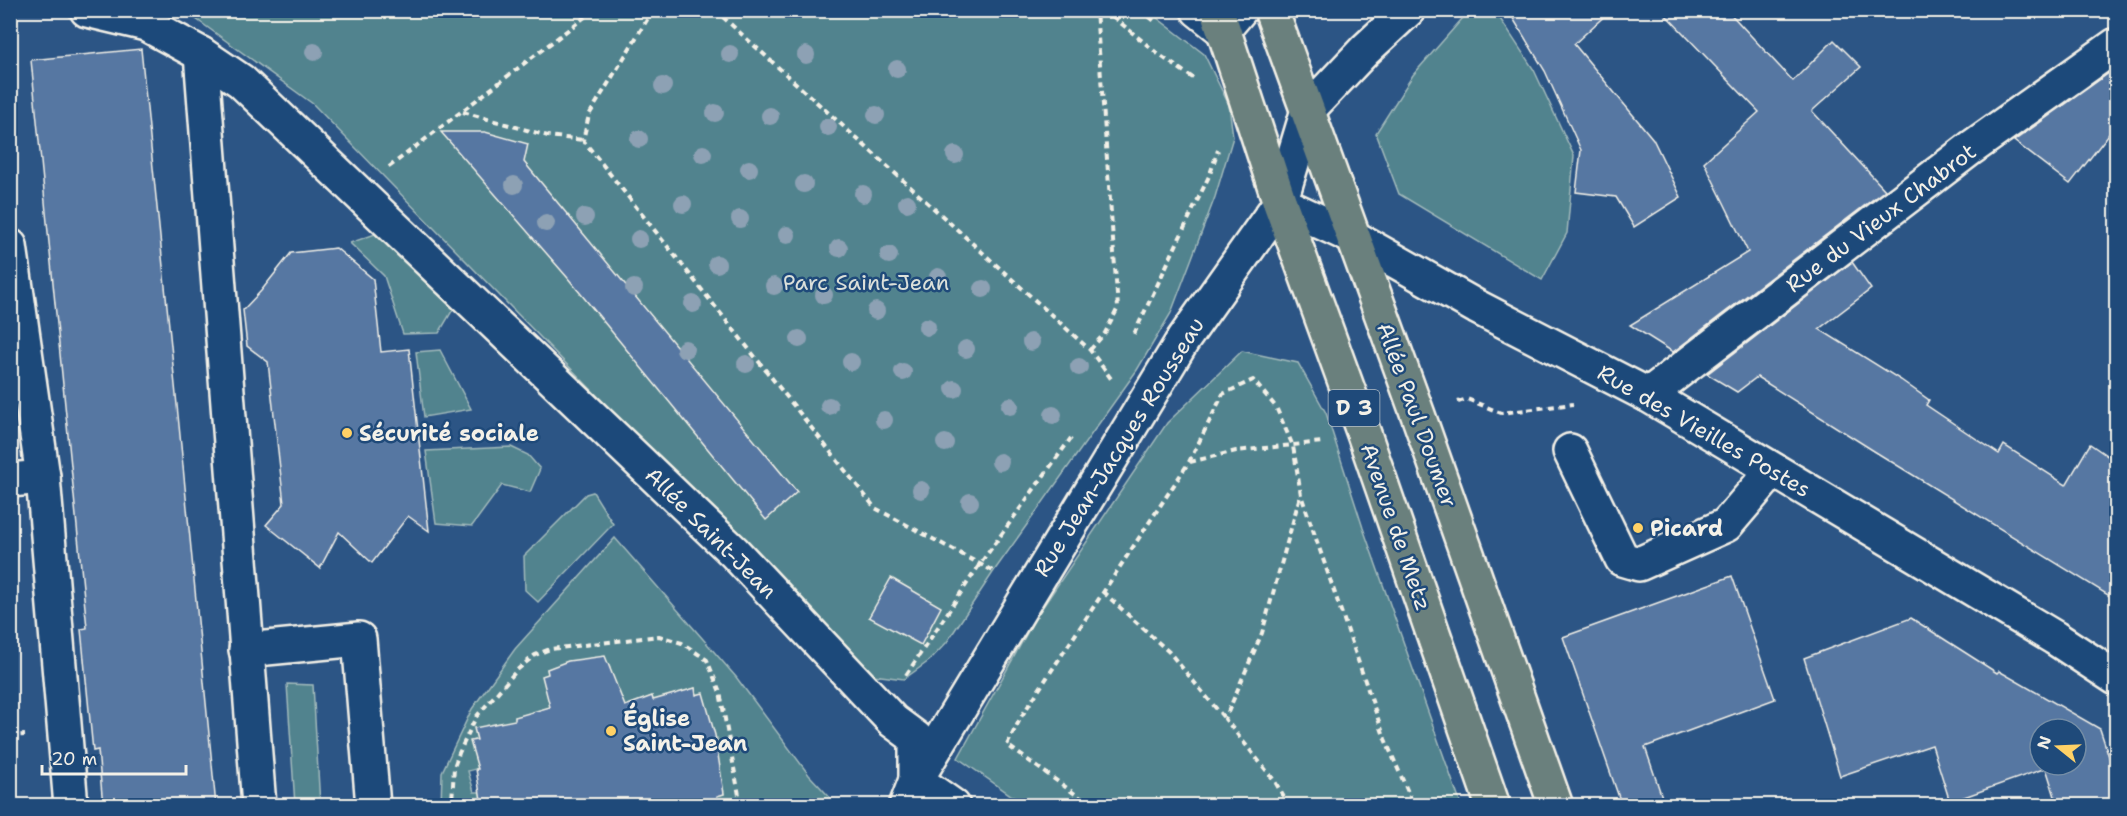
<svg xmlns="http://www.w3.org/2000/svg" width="2127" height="816" font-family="'Shantell Sans',sans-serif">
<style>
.green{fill:#51838e;stroke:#a2babb;stroke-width:1.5}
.building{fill:#5677a2;stroke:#f4f1e8;stroke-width:1.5;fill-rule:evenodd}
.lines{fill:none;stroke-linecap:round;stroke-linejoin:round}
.minor-casing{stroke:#f4f1e8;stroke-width:38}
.major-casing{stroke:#f4f1e8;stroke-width:38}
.path{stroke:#f4f1e8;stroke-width:4;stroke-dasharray:6 4.5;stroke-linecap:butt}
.minor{stroke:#1f4a7a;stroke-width:33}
.major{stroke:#6a807d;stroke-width:33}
.tree{fill:#8da1b4}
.poi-dot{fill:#ffd166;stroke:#1f4a7a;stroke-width:2}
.labels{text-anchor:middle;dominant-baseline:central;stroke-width:5;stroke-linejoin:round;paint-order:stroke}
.shield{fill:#1f4a7a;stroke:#b4bfc7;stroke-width:1.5}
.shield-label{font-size:21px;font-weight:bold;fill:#f4f1e8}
.street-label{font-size:22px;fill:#f4f1e8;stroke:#1f4a7a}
.park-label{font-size:22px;fill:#dce0da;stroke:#1f4a7a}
.poi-label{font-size:22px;font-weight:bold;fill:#f4f1e8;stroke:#1f4a7a;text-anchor:start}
</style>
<rect width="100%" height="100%" fill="#2c5585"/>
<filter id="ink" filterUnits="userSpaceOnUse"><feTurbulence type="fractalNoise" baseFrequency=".0167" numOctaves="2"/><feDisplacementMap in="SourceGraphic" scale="12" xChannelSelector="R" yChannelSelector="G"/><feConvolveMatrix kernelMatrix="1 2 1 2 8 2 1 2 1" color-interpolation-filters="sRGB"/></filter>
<g filter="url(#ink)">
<!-- green -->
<g class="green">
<path d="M185 11H1148L1204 54 1229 105 1233 137 1215 197 1171 313 1137 370 994 571 947 642 929 661 904 679 873 675 843 651 807 611 313 104Z"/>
<path d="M1469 11H1495L1534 70 1574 156 1567 233 1542 280 1399 194 1376 133 1413 75Z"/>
<path d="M375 234 455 306 439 333 403 334 384 276 350 243Z"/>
<path d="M440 350 471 409 424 417 416 352Z"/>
<path d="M1242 351 1298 363 1326 413 1363 528 1461 805H1025L958 758 1036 617 1167 423Z"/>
<path d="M511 447 528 455 540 469 530 492 502 485 472 526 436 523 426 451Z"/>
<path d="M593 492 613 524 538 602 525 590 524 556 586 494Z"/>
<path d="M615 538 736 677 809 775 837 805H711L717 796 724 794 723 787 715 788 707 752 719 749 717 738 706 741 703 694 696 695 695 688 654 704 652 696 613 713 610 668 608 663 547 669 558 724 521 716 515 717 518 732 475 728 477 739 471 741 483 767 468 771 474 792H480L482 805H441L442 772 472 709 515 649Z"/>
<path d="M287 684 313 685 320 805H295Z"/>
</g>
<!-- building -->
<g class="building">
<path d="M1508 10H1611L1574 44 1653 139 1681 197 1634 227 1616 197 1576 192 1581 150 1545 71Z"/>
<path d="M1661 10H1727L1793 81 1834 40 1861 67 1812 111 1885 190 1673 352 1630 325 1748 252 1704 162 1759 112Z"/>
<path d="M141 49 178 415 216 806H103L98 750 93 751 81 629 87 628 31 60Z"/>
<path d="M2116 68V125L2070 184 2014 141Z"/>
<path d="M441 132H485L528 144 524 162 797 492 766 520 567 277Z"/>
<path d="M336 248 373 279 381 352 409 349 429 531 408 516 372 563 339 532 320 568 266 525 284 504 268 362 247 346 243 310 261 291 291 253Z"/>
<path d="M1852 262 1871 289 1819 329 1901 380 1929 400 1926 405 1999 454 2004 445 2066 485 2090 444 2116 462V600L1874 451 1757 377 1737 392 1707 374Z"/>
<path d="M1732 576 1775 699 1645 747 1665 806H1622L1563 637Z"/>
<path d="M891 578 941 607 921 645 869 617Z"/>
<path d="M1911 618 1997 673 1999 671 2100 729 2116 778V806H2058L2046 768 1950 802 1932 745 1840 776 1804 658ZM2040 729H2076V765H2040Z"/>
<path d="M605 656 625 706 652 696 653 700 695 688 696 695 703 693 715 735 724 794 717 796 719 806H482L476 769H478L470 741 477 740 474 728 515 720V717L550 707 542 676 548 674 547 669 568 661Z"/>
</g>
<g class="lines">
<!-- minor casing -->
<g class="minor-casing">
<g id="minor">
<path d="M87 10 146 24 201 54 241 81 734 552 893 721 916 738V780"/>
<path d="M1198 10 1223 30 1240 10"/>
<path d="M201 54 259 806"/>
<path d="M1280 203 1353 237 1477 307 1648 395 2055 638 2116 678"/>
<path d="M10 246 43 477 71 806"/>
<path d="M1648 395 1971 148 2116 45"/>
<path d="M1570 451 1622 559 1639 564 1726 525 1773 470"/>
<path d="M10 480 43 477"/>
<path d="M246 650 359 639 373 806"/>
<path d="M916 780 953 806"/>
<path d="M906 806 916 780 1183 340 1280 203 1308 110 1365 50 1408 10"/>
</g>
</g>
<!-- major casing -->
<g class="major-casing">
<g id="major">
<path d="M1217 10 1280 203 1364 434 1493 806"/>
<path d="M1271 10 1418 415 1556 806"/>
</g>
</g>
<!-- path -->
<g class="path">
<path d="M653 10 589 115 583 140 875 508 993 571"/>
<path d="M715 10 1090 350 1112 380"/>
<path d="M1105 10 1158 54 1196 80"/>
<path d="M1141 10 1157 23"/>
<path d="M463 112 548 136 583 140"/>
<path d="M389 167 594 10"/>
<path d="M1134 334 1210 174 1218 150"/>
<path d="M1090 350 1105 333 1118 308 1096 10"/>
<path d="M1458 402 1467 399 1501 413 1573 404"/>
<path d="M1190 462 1236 451 1322 442"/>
<path d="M1103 592 1169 652 1225 719"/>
<path d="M906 675 980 564 1071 438"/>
<path d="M10 736 25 735"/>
<path d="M455 806 452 802 454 767 459 753 476 717 517 670 535 655 550 649 659 636 682 643 707 660 720 692 741 806"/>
<path d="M1092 806 1007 745 1021 717 1189 462 1223 394 1253 380 1276 407 1293 446 1301 495 1385 739 1414 806"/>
<path d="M1289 806 1274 780 1225 719 1262 633 1300 496"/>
</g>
<!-- minor -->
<use href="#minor" class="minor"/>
<!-- major -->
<use href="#major" class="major"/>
</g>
<!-- trees -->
<g class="tree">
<circle cx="314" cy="52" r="9"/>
<circle cx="730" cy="54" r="9"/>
<circle cx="806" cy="55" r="9"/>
<circle cx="897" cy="69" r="9"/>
<circle cx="663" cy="86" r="9"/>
<circle cx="715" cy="113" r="9"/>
<circle cx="876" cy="115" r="9"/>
<circle cx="770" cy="116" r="9"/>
<circle cx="828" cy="127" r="9"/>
<circle cx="639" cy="139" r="9"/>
<circle cx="703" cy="154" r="9"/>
<circle cx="955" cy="155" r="9"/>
<circle cx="749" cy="169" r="9"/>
<circle cx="804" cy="184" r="9"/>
<circle cx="514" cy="185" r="9"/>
<circle cx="863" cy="194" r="9"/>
<circle cx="907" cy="203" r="9"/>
<circle cx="683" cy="204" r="9"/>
<circle cx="585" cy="217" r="9"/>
<circle cx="740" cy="219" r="9"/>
<circle cx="546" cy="223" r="9"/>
<circle cx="787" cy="235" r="9"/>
<circle cx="639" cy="239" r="9"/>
<circle cx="839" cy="248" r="9"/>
<circle cx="889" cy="255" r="9"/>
<circle cx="717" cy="264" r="9"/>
<circle cx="938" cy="277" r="9"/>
<circle cx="774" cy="286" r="9"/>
<circle cx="634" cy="288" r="9"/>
<circle cx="983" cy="289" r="9"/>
<circle cx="824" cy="295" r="9"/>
<circle cx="693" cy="304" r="9"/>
<circle cx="876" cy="311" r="9"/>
<circle cx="927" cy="327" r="9"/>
<circle cx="799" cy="339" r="9"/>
<circle cx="1031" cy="342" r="9"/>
<circle cx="685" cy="349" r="9"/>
<circle cx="966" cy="349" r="9"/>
<circle cx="851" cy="362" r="9"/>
<circle cx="746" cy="364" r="9"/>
<circle cx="1079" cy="367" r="9"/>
<circle cx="903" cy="372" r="9"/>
<circle cx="954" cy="389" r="9"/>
<circle cx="829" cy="406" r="9"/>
<circle cx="1010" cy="406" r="9"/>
<circle cx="1053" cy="415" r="9"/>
<circle cx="884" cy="420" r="9"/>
<circle cx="945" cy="443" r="9"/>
<circle cx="1000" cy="462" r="9"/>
<circle cx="921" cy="490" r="9"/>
<circle cx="970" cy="502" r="9"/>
</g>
</g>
<!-- markers -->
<g class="poi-dot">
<circle cx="347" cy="433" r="6"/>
<circle cx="1638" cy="528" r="6"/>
<circle cx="611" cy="731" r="6"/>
</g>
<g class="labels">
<!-- shield labels -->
<rect class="shield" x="1328.5" y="390" width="51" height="36" rx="4.5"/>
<g class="shield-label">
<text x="1354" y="408">D 3</text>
</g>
<!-- street labels -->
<g class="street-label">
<text transform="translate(1881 218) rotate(-37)">Rue du Vieux Chabrot</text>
<text transform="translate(1417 415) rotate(70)">Allée Paul Doumer</text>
<text transform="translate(1704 431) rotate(30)">Rue des Vieilles Postes</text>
<text transform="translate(1119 447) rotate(-58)">Rue Jean-Jacques Rousseau</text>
<text transform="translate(1396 527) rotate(71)">Avenue de Metz</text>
<text transform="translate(711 533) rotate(45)">Allée Saint-Jean</text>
</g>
<!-- park labels -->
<g class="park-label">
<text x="866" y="282">Parc Saint-Jean</text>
</g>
<!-- poi labels -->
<g class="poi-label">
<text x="359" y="433">Sécurité sociale</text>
<text x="1650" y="528">Picard</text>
<text x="623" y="718">Église<tspan x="623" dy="25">Saint-Jean</tspan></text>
</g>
</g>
<!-- margin -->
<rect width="2127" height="816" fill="none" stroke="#1f4a7a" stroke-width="36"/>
<rect x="18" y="18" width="2091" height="780" fill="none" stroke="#f4f1e8" stroke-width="2" filter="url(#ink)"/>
<!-- north arrow -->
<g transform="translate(2058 747) rotate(288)"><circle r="28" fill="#1f4a7a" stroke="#748da6" stroke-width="1.5"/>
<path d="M0-4.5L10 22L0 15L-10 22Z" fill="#ffd166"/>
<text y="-9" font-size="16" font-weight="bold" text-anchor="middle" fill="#f4f1e8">N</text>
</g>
<!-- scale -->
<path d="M42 765v9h144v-9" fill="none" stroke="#f4f1e8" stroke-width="3"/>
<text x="51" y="765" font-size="18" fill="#f4f1e8" stroke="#1f4a7a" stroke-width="4.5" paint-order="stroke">20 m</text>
</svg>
